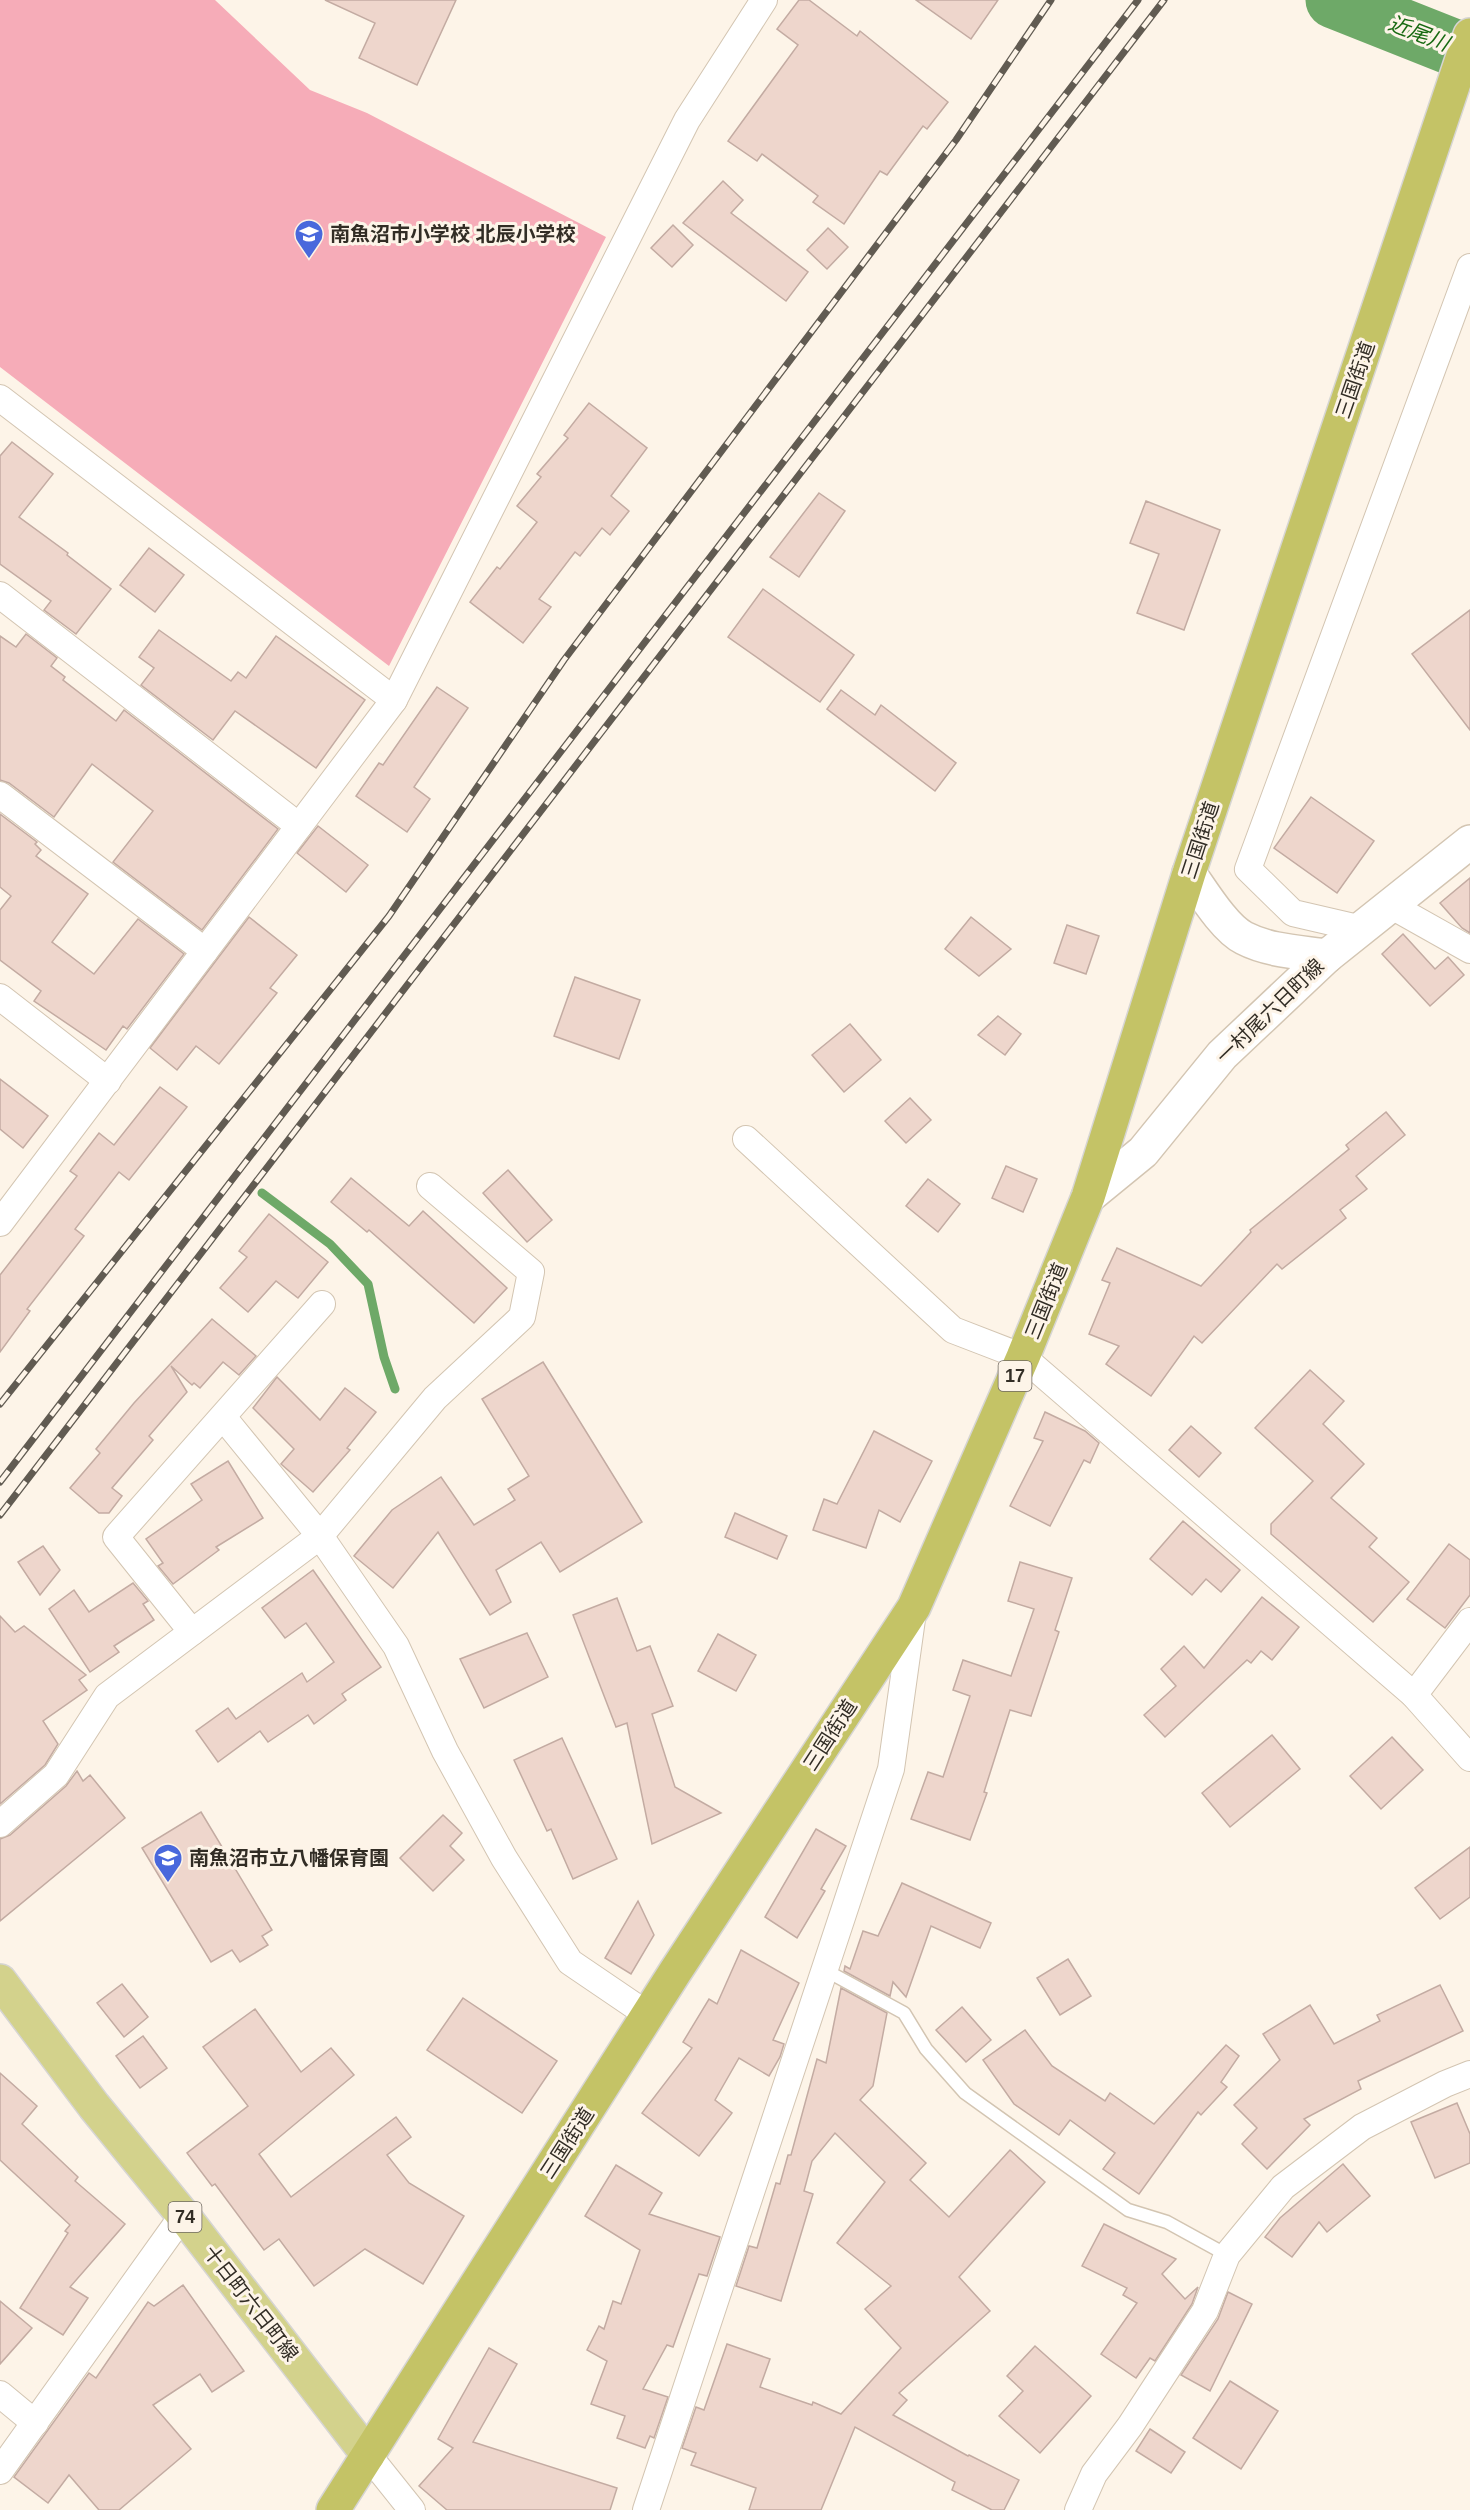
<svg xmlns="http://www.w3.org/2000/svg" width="1470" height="2510" font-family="Helvetica,'Noto Sans JP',sans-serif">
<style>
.park{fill:#f6acb8}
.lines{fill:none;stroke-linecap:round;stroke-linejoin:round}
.stream{stroke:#6ea968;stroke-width:9}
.river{stroke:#6ea968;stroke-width:57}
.building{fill:#eed6cc;stroke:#c3aba2;stroke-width:1.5}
.service-casing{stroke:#d3c5b2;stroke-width:15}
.minor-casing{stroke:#d3c5b2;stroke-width:28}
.secondary-casing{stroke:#d3c5b2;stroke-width:36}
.primary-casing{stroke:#d6d5d3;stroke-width:36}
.trunk-casing{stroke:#d6d5d3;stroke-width:36}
.service{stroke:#fff;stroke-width:12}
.minor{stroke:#fff;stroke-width:26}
.secondary{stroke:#fff;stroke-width:33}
.primary{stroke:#d3d28c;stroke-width:33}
.trunk{stroke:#c4c366;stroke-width:33}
.rail-casing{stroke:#615b52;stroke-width:7}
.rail{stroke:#fdf4e8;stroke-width:4.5;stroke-dasharray:14;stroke-linecap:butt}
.labels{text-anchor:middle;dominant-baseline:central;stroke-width:6;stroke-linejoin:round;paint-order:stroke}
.shield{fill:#fdf4e8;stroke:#6f6960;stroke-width:1.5}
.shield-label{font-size:18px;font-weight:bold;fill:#322d25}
.poi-label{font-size:20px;font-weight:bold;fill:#322d25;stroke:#fdf4e8;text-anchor:start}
.street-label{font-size:20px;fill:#322d25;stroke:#fdf4e8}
.water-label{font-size:21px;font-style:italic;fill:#186a12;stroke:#fdf4e8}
</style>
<rect width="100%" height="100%" fill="#fdf4e8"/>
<!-- park -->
<path class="park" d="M0 0H215L310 90 367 113 606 237 389 666 0 367Z"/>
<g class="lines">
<!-- stream -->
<path class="stream" d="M262 1193 330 1244 368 1284 384 1357 395 1389"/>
<!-- river -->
<path class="river" d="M1334 0 1470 54"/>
</g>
<!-- building -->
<g class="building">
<path d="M325 0H456L417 85 359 58 375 23Z"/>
<path d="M799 0H809L857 36 860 31 948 102 927 129 923 126 887 175 880 171 844 224 813 202 818 196 762 154 757 161 728 141 798 45 777 29Z"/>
<path d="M916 0H998L971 39Z"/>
<path d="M723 181 743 200 731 213 808 272 786 301 683 223Z"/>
<path d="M673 225 693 245 672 267 651 248Z"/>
<path d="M828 228 848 247 827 269 807 250Z"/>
<path d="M589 403 647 448 611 496 629 511 610 535 602 528 580 556 575 552 539 599 551 607 523 643 470 602 497 567 500 569 537 522 517 506 541 477 537 474 568 438 564 435Z"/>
<path d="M12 442 53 474 19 517 68 553 67 555 111 589 76 634 44 610 51 601 0 564V456Z"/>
<path d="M819 493 845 511 799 577 770 557Z"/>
<path d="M1146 501 1220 530 1184 630 1137 613 1159 554 1130 543Z"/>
<path d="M149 548 184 575 155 612 120 585Z"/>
<path d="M763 589 854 655 820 702 728 637Z"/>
<path d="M1470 610V730L1412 654Z"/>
<path d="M159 630 231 681 238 672 246 678 276 636 365 700 316 768 235 711 213 740 141 685 154 668 139 657Z"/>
<path d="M26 634 57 658 51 666 65 677 63 680 116 721 124 710 278 829 202 930 113 862 153 811 92 764 54 817 9 783 0 780V636L16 647Z"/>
<path d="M437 687 468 708 414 787 430 799 407 832 356 796 379 763 383 765Z"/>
<path d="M841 690 875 715 881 705 956 763 935 791 827 709Z"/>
<path d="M1311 797 1374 841 1337 893 1274 848Z"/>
<path d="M0 814 37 842 35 844 41 850 36 856 88 894 52 942 94 974 138 919 184 954 127 1029 123 1026 106 1050 34 1001 41 991 0 960V910L11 896 0 887Z"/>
<path d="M318 826 368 865 346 892 297 853Z"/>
<path d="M1470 878V933L1462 928 1440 903Z"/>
<path d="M249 917 297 955 270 988 277 993 219 1064 196 1046 177 1070 150 1048Z"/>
<path d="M971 917 1011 949 979 976 945 949Z"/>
<path d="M1067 925 1099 936 1086 974 1054 963Z"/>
<path d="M1403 934 1435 969 1448 957 1464 975 1430 1006 1382 954Z"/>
<path d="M575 977 640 1000 619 1059 554 1036Z"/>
<path d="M998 1016 1021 1034 1005 1055 978 1035Z"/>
<path d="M850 1024 881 1060 844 1092 812 1055Z"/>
<path d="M0 1079 48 1116 23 1148 0 1129Z"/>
<path d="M160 1087 187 1107 129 1180 119 1172 75 1229 84 1236 27 1309 30 1311 0 1352V1275L77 1176 70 1171 99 1133 114 1145Z"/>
<path d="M910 1098 931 1120 906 1143 885 1121Z"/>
<path d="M1386 1112 1405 1135 1356 1176 1367 1189 1340 1210 1346 1218 1282 1269 1277 1264 1202 1343 1194 1336 1151 1396 1106 1364 1119 1346 1089 1334 1110 1283 1102 1280 1117 1248 1201 1286 1251 1232 1250 1230 1349 1149 1346 1145Z"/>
<path d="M1006 1166 1037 1179 1023 1212 992 1198Z"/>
<path d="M508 1170 552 1220 527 1242 483 1193Z"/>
<path d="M351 1178 409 1226 423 1211 507 1288 474 1323 369 1230 367 1232 331 1202Z"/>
<path d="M928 1179 960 1204 938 1232 906 1206Z"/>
<path d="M269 1214 328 1262 298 1298 276 1281 248 1312 220 1288 247 1257 239 1251Z"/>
<path d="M212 1319 256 1356 239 1375 223 1362 200 1388 194 1383 192 1385 171 1366 187 1392 149 1436 153 1440 112 1488 122 1496 109 1513H99L70 1488 100 1453 96 1449 134 1403Z"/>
<path d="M543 1362 642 1522 560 1572 541 1542 496 1570 511 1602 490 1615 438 1532 393 1588 354 1556 392 1510 441 1477 474 1525 515 1500 508 1489 529 1476 482 1399Z"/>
<path d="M1310 1370 1344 1401 1323 1424 1364 1464 1331 1498 1377 1538 1369 1547 1409 1582 1373 1622 1271 1534V1524L1313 1481 1255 1428Z"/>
<path d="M277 1377 320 1420 345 1388 376 1412 347 1448 350 1450 313 1492 281 1464 294 1449 253 1408Z"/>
<path d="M1045 1412 1085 1431 1099 1443 1090 1463 1084 1460 1050 1526 1010 1506 1043 1441 1034 1438Z"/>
<path d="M1191 1426 1221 1453 1199 1477 1169 1450Z"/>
<path d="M874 1431 932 1461 900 1522 879 1510 866 1548 813 1530 824 1499 837 1504Z"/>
<path d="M228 1461 263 1518 216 1547 219 1550 173 1584 158 1566 163 1563 146 1539 202 1500 191 1484Z"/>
<path d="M735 1513 787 1536 777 1559 725 1537Z"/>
<path d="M1183 1521 1240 1570 1221 1592 1206 1579 1192 1595 1150 1559Z"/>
<path d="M1449 1544 1470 1560V1595L1445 1628 1407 1599Z"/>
<path d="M43 1546 60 1570 40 1595 18 1562Z"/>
<path d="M1020 1562 1072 1578 1055 1630 1059 1632 1031 1716 1010 1710 984 1792 987 1793 970 1840 911 1819 928 1772 943 1777 970 1696 953 1690 963 1660 1011 1676 1034 1609 1008 1601Z"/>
<path d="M313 1570 381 1667 342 1694 346 1700 314 1724 308 1715 268 1742 260 1731 218 1762 196 1731 228 1708 236 1719 302 1673 307 1682 334 1662 306 1623 285 1638 262 1608Z"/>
<path d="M133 1583 148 1601 143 1604 154 1620 114 1646 119 1652 90 1672 49 1609 74 1590 89 1612Z"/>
<path d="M1262 1597 1299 1627 1272 1660 1261 1651 1251 1663 1247 1660 1165 1737 1144 1715 1176 1686 1161 1669 1184 1646 1204 1668Z"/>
<path d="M617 1598 637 1651 650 1646 673 1706 652 1714 675 1787 721 1813 652 1844 627 1723 616 1727 573 1615Z"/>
<path d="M0 1616 15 1632 24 1626 86 1675 79 1680 87 1690 43 1721 58 1744 45 1765 0 1804Z"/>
<path d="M527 1633 548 1677 484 1708 460 1659Z"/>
<path d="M718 1634 756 1655 736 1691 698 1671Z"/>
<path d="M1272 1735 1300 1769 1230 1827 1202 1793Z"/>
<path d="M1392 1737 1423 1770 1381 1809 1350 1776Z"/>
<path d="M562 1738 617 1859 573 1879 551 1829 547 1831 514 1760Z"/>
<path d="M77 1771 83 1781 90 1775 125 1818 0 1921V1839L10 1835 66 1786Z"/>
<path d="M201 1812 272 1930 262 1936 268 1945 240 1962 232 1950 211 1962 142 1848Z"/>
<path d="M443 1815 462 1833 450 1846 464 1860 433 1891 400 1858Z"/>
<path d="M816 1829 846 1846 821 1889 825 1891 797 1938 765 1917Z"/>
<path d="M1470 1847V1897L1440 1919 1415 1888Z"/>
<path d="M902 1883 991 1923 980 1948 931 1926 906 1997 893 1982 890 1996 844 1971 845 1966 850 1969 863 1931 878 1936Z"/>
<path d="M638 1901 654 1935 631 1974 605 1958Z"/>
<path d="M741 1950 799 1983 773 2040 784 2044 780 2057 769 2076 739 2058 715 2100 732 2113 699 2156 642 2113 692 2048 683 2042 709 1999 717 2004Z"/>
<path d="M1068 1959 1091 1996 1060 2015 1037 1978Z"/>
<path d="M122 1984 148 2017 124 2037 97 2003Z"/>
<path d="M1440 1985 1463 2031 1358 2081 1361 2089 1304 2119 1310 2125 1267 2169 1242 2144 1257 2128 1234 2105 1280 2060 1263 2034 1310 2005 1334 2044 1380 2021 1377 2015Z"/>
<path d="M841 1988 887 2013 873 2086 860 2100 926 2163 910 2180 949 2217 1010 2150 1045 2182 959 2277 990 2311 899 2393 907 2400 893 2415 968 2456 969 2455 1019 2480 1004 2510H992L952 2490 955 2482 855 2427 821 2510H749L756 2488 691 2465 696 2453 682 2448 696 2407 704 2410 727 2344 770 2359 760 2387 812 2405 813 2402 841 2414 901 2348 865 2309 891 2286 837 2243 885 2182 835 2133 812 2161 804 2191 813 2194 781 2301 736 2286 749 2246 757 2248 776 2183 780 2184 788 2155H791L817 2059 826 2063Z"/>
<path d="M463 1998 557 2061 522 2113 427 2050Z"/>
<path d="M962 2007 991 2040 966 2062 936 2030Z"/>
<path d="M255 2009 301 2072 331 2048 354 2075 259 2154 291 2197 396 2117 411 2137 387 2155 409 2183 464 2216 423 2284 365 2249 314 2286 279 2239 264 2250 215 2184 212 2186 187 2153 248 2106 203 2047Z"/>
<path d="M1025 2030 1052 2066 1105 2101 1110 2093 1154 2124 1226 2045 1239 2056 1221 2082 1227 2087 1201 2115 1198 2112 1139 2194 1103 2169 1115 2153 1070 2120 1059 2135 1014 2104 983 2060Z"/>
<path d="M143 2036 167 2068 140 2088 116 2056Z"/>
<path d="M0 2073 37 2106 22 2124 78 2177 75 2181 125 2224 70 2287 88 2298 63 2335 20 2308 68 2233 65 2231 70 2225 0 2160Z"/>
<path d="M1457 2103 1470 2134V2163L1435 2178 1411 2122Z"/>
<path d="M1343 2164 1370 2196 1327 2232 1319 2222 1292 2257 1265 2237 1280 2218Z"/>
<path d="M616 2165 662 2193 649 2214 720 2237 707 2276 699 2274 673 2347 667 2345 643 2389 668 2397 654 2438 650 2436 645 2448 617 2438 625 2416 591 2404 607 2361 587 2350 599 2326 604 2329 613 2301 621 2304 640 2250 585 2216Z"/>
<path d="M1104 2224 1176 2259 1162 2274 1185 2299 1198 2287 1192 2304 1155 2361 1150 2358 1136 2378 1101 2354 1137 2303 1123 2295 1127 2288 1082 2266Z"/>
<path d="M183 2285 244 2371 212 2392 200 2374 153 2405 191 2449 119 2510H99L69 2475 48 2503 14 2477 89 2373 96 2378 148 2302 154 2306Z"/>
<path d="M1228 2292 1252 2304 1210 2391 1181 2375 1218 2319Z"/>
<path d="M0 2301 32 2328 0 2364Z"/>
<path d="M1035 2346 1091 2396 1040 2453 999 2416 1023 2391 1007 2376Z"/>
<path d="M489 2348 517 2364 473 2442 617 2488 610 2510H447L419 2486 453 2448 438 2439Z"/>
<path d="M1230 2381 1278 2411 1241 2469 1193 2438Z"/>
<path d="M1150 2429 1185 2452 1171 2473 1136 2451Z"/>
</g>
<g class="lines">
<!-- service casing -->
<g class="service-casing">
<path id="service" d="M825 1970 904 2013 926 2049 965 2093 1128 2210 1167 2222 1227 2255"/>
</g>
<!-- minor casing -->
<g class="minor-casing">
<g id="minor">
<path d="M0 398 394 700"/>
<path d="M0 595 299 826"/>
<path d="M0 795 205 951"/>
<path d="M1390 905 1470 950"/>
<path d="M1362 929 1293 913 1248 869 1470 267"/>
<path d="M0 997 108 1081"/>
<path d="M746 1139 953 1330 1023 1357 1414 1695 1470 1758"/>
<path d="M0 1223 394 700 687 120 764 0"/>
<path d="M223 1417 320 1536 396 1646 445 1751 504 1858 570 1962 648 2015"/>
<path d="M192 1632 116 1537 322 1304"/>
<path d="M1414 1695 1470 1621"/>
<path d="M0 1824 56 1775 107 1696 320 1536 435 1398 522 1317 531 1272 430 1186"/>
<path d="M0 2394 35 2423"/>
<path d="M368 2455 412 2510"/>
<path d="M0 2471 183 2215"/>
<path d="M646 2510 891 1769 913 1612"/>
<path d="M1078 2510 1094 2474 1130 2426 1205 2311 1227 2255 1283 2187 1362 2127 1445 2084 1470 2074"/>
</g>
</g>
<!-- secondary casing -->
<g class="secondary-casing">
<g id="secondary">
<path d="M1189 873C1202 891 1224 928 1244 938 1269 951 1299 952 1327 956"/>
<path d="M1088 1197 1143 1152 1222 1055 1327 956 1470 842"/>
</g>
</g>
<!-- primary casing -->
<g class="primary-casing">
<path id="primary" d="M0 1981 94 2106 183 2215 368 2455"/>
</g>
<!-- trunk casing -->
<g class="trunk-casing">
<path id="trunk" d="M333 2510 675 1972 914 1607 1023 1357 1088 1197 1189 873 1470 35"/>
</g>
<!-- service -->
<use href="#service" class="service"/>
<!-- minor -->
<use href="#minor" class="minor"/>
<!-- secondary -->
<use href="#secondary" class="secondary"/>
<!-- primary -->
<use href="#primary" class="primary"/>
<!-- trunk -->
<use href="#trunk" class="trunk"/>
<!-- rail casing -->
<g class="rail-casing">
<g id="rail">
<path d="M0 1404 389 916 564 660 956 140 1051 0"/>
<path d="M0 1482 1138 0"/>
<path d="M0 1515 1164 0"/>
</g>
</g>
<!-- rail -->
<use href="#rail" class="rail"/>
</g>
<!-- icons -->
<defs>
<g id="school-pin" transform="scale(1.5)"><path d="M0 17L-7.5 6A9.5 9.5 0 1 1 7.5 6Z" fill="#4968dc" stroke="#fdf4e8"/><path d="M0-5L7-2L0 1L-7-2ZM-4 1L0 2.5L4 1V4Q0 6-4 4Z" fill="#fff"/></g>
</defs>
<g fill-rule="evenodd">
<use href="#school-pin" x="309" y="234"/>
<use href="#school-pin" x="168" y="1858"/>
</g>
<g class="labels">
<!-- shield labels -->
<g class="shield">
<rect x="998.5" y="1361" width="33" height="30" rx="4.5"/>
<rect x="168.5" y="2202" width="33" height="30" rx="4.5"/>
</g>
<g class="shield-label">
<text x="1015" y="1376">17</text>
<text x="185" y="2217">74</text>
</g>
<!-- poi labels -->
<g class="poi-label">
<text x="330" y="234">南魚沼市小学校 北辰小学校</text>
<text x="189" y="1858">南魚沼市立八幡保育園</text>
</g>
<!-- street labels -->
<g class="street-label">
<text transform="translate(1355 380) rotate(-71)">三国街道</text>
<text transform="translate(1200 840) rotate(-72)">三国街道</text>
<text transform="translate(1270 1011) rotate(-44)">一村尾六日町線</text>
<text transform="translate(1046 1301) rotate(-68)">三国街道</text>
<text transform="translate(830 1735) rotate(-57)">三国街道</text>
<text transform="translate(567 2143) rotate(-57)">三国街道</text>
<text transform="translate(251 2303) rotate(52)">十日町六日町線</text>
</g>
<!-- water labels -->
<g class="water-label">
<text transform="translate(1419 33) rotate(21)">近尾川</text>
</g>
</g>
</svg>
